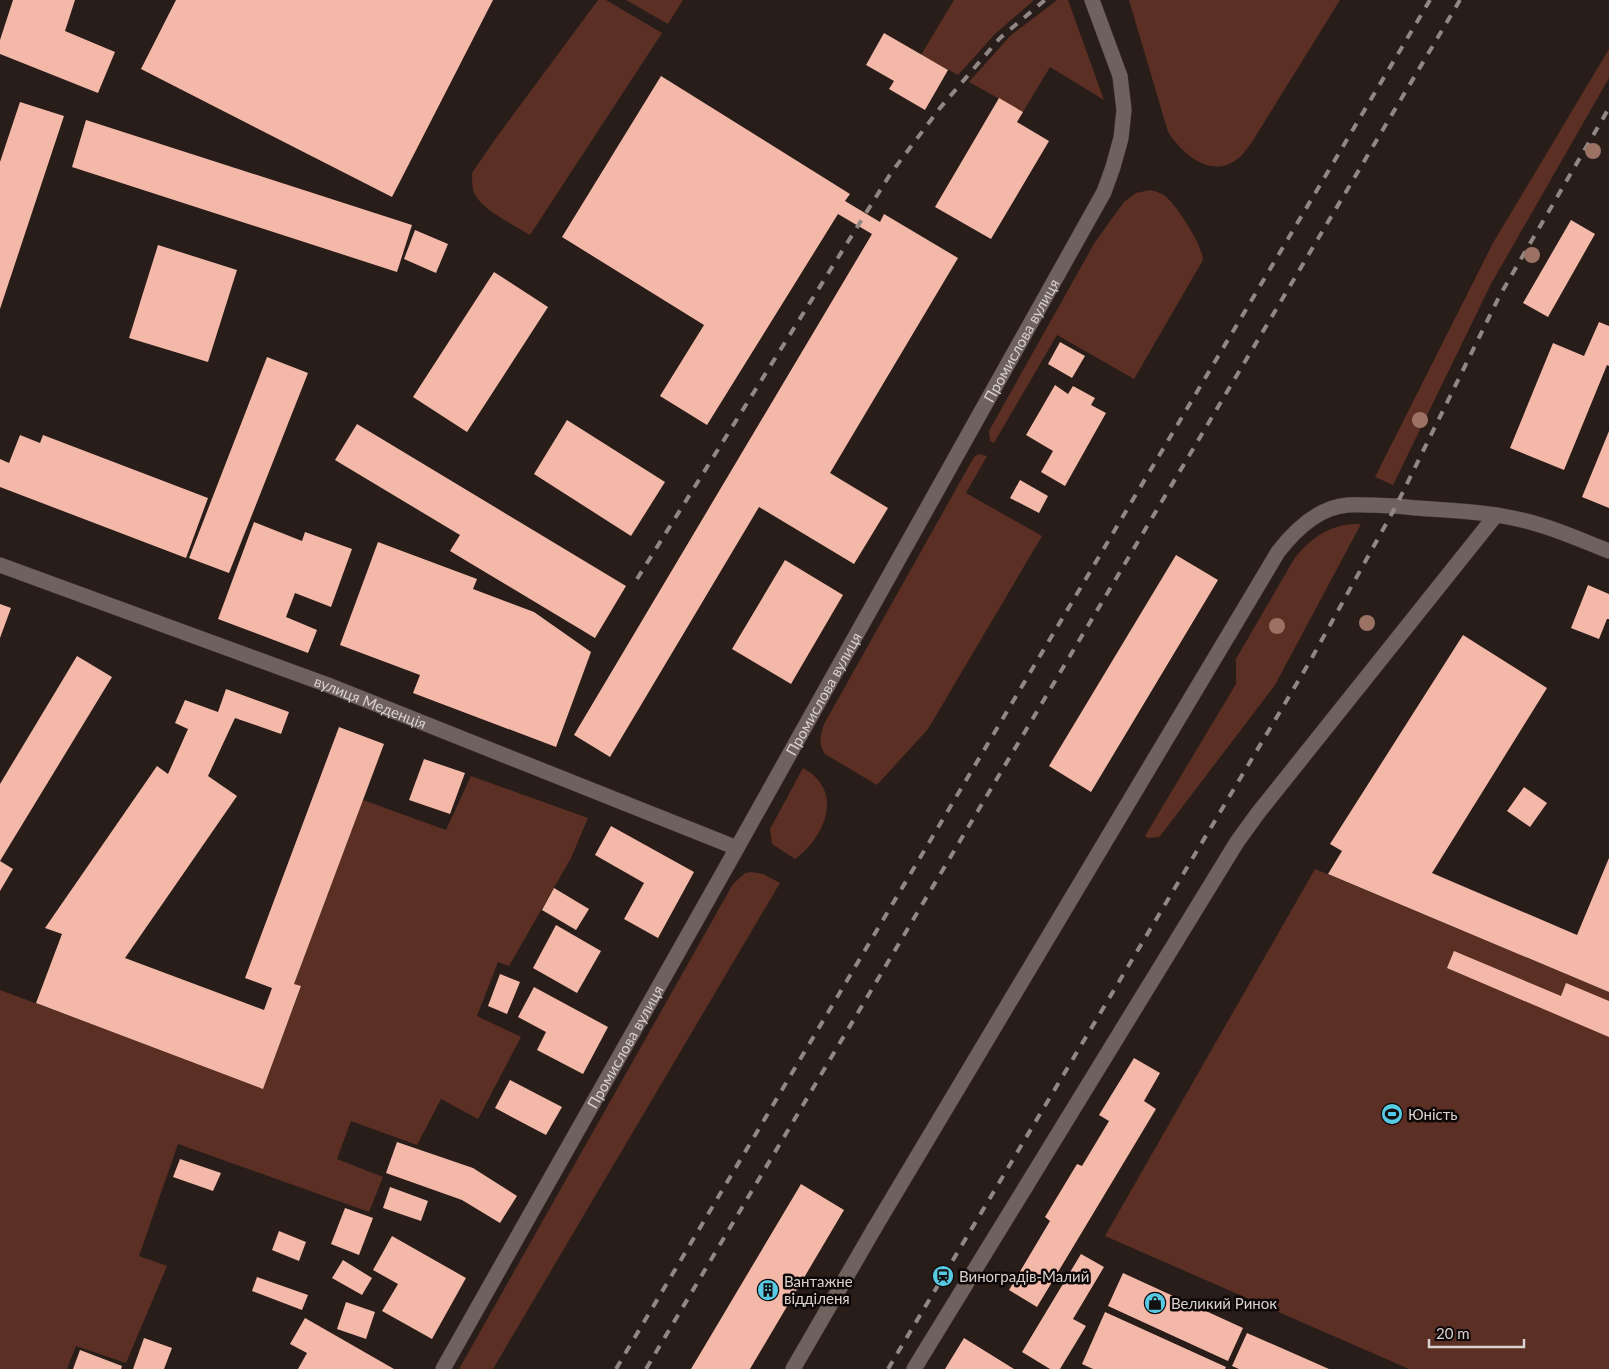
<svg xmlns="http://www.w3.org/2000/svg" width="1609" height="1369" font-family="Lato,sans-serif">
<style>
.green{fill:#5b2f24}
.building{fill:#f4b8a8}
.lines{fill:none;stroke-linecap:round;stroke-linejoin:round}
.lane-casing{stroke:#413735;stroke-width:16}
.street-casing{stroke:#413735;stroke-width:16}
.lane{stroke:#6f615d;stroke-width:15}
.street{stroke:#6f615d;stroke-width:15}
.rail{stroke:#918884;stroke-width:4;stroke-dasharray:9 9;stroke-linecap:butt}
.tree{fill:#9c7265}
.labels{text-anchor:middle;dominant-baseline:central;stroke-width:5;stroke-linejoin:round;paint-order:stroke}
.street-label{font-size:15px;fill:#d9d1ce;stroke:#0d0807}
.poi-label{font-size:15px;fill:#d9d1ce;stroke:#0d0807;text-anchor:start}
</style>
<rect width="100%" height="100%" fill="#281d19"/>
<!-- green -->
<g class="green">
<path d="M598 0H606L662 33 530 235C514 225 482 210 474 193 472 187 472 180 472 173L496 138Z"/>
<path d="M626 0H683L668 24Z"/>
<path d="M954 0H1034L995 34 958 75 921 55Z"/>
<path d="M1057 0H1068L1104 100 1050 67 1023 112 969 82 1010 36Z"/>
<path d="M1129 0H1340L1252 142C1248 147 1244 153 1240 157 1213 181 1183 155 1168 132Z"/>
<path d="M1609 49V78L1491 284 1393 485 1375 477 1493 243Z"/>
<path d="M1150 190C1155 191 1161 193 1165 196 1176 204 1203 246 1203 260L1134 379 1057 335 994 443 990 441 989 431 1095 242 1124 202 1136 193Z"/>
<path d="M979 454 987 456 966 493 1042 536 928 729 877 785 825 754C818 742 820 737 824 724L974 457Z"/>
<path d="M1351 524H1361L1275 685 1164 831 1159 837 1148 838 1145 836 1236 684V659L1294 559C1309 540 1326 527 1351 524Z"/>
<path d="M803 768C845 791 825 837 795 859L772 844 770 829Z"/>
<path d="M471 776 588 818 571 858 509 966 498 962 477 1016 521 1037 478 1119 441 1099 417 1145 351 1121 337 1159 383 1177 369 1212 178 1144 139 1256 167 1266 126 1363 76 1346 67 1369H0V990L263 1088 301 987 294 984 363 800 446 830Z"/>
<path d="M1315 869 1609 992V1369H1409L1105 1236Z"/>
<path d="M751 872 763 874 780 883 493 1369H459L733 884 745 873Z"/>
</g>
<!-- building -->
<g class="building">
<path d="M13 0H75L65 31 115 52 98 93 0 54V40Z"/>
<path d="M176 0H493L392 197 141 69Z"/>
<path d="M884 33 948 70 925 110 889 89 894 81 866 65Z"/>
<path d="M661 76 850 194 845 201 880 222 884 214 958 258 830 473 888 508 854 564 759 507 610 757 574 735 872 234 838 214 707 425 660 396 704 325 562 237Z"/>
<path d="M999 98 1023 112 1017 122 1049 141 991 239 935 207Z"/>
<path d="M20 102 64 116 0 309V162Z"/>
<path d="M86 120 412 225 397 272 72 167Z"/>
<path d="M1571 220 1595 234 1548 317 1523 303Z"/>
<path d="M415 230 448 244 436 273 404 259Z"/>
<path d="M158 245 237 270 208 362 129 338Z"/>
<path d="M494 272 548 307 467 432 413 397Z"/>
<path d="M1599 322 1609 326V366L1607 365 1564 470 1510 448 1553 343 1584 356Z"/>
<path d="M1060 342 1085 356 1072 378 1048 364Z"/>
<path d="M267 357 308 373 229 573 189 558Z"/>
<path d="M1055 385 1068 394 1073 386 1095 398 1091 405 1106 413 1065 486 1041 472 1053 451 1026 435Z"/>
<path d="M567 420 665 482 631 536 534 474Z"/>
<path d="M357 424 626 586 595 638 450 551 460 535 335 460Z"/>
<path d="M1609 431V508L1582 497Z"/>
<path d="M20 435 40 443 43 435 208 498 186 558 0 487V459L9 463Z"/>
<path d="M1020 480 1048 496 1039 513 1010 498Z"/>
<path d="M254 522 302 541 305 532 352 549 331 607 295 593 286 617 317 630 308 653 218 619Z"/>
<path d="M378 542 477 579 473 589 534 612 591 652 556 747 413 693 420 675 340 645Z"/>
<path d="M1176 555 1218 580 1091 792 1049 766Z"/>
<path d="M785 560 843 595 791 684 732 649Z"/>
<path d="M1588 585 1609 594V619H1607L1599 639 1571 628Z"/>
<path d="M0 604 11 608 0 638Z"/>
<path d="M1463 635 1547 688 1432 873 1577 935 1609 858V992L1328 874 1342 851 1330 844Z"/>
<path d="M77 656 112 677 0 861V784Z"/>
<path d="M226 689 289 712 281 734 235 718 208 776 237 796 125 958 264 1010 272 988 245 978 339 727 384 744 294 984 301 986 263 1089 36 1003 62 934 45 928 157 766 168 774 188 729 175 723 185 700 218 712Z"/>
<path d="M424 759 465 773 450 814 409 800Z"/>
<path d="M1524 787 1547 803 1530 827 1507 811Z"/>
<path d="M611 826 694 872 658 938 624 919 644 883 595 855Z"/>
<path d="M0 861 13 869 0 891Z"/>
<path d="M554 888 589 909 576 930 542 910Z"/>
<path d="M556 925 601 951 577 993 533 968Z"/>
<path d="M1454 951 1561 996 1566 983 1609 1001V1037L1447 968Z"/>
<path d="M500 974 520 982 507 1014 488 1006Z"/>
<path d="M534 987 608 1027 583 1074 537 1050 546 1032 518 1017Z"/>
<path d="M1134 1058 1160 1073 1144 1101 1156 1109 1037 1307 1009 1290 1050 1221 1045 1217 1077 1164 1082 1166 1109 1121 1099 1115Z"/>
<path d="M510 1080 562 1107 546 1135 495 1108Z"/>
<path d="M397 1142 473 1168 517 1196 500 1223 462 1200 386 1173Z"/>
<path d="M180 1159 221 1173 213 1191 173 1177Z"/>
<path d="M801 1184 844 1210 750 1369H691Z"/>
<path d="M390 1187 428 1201 421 1221 383 1208Z"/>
<path d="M345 1208 373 1218 359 1255 331 1244Z"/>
<path d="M279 1231 306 1242 299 1261 272 1250Z"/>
<path d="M392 1236 466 1278 432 1339 382 1311 398 1284 373 1270Z"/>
<path d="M1081 1254 1104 1267 1073 1319 1086 1326 1060 1369H1050L1022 1352Z"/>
<path d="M343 1260 372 1278 362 1295 332 1278Z"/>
<path d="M1123 1273 1243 1328 1228 1361 1108 1306Z"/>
<path d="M257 1277 308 1295 302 1310 252 1291Z"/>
<path d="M346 1302 375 1312 366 1339 337 1329Z"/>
<path d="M1105 1312 1226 1367 1225 1369H1093L1082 1364Z"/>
<path d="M305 1318 394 1369H298L307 1353 290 1344Z"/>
<path d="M1247 1333 1329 1369H1239L1232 1366Z"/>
<path d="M144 1338 172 1348 164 1369H133Z"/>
<path d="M964 1338 1014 1369H945Z"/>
<path d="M80 1350 122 1366 121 1369H73Z"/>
</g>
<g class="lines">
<!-- lane casing -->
<g class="lane-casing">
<g id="lane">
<path d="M874 1229 1278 552C1295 530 1319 507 1348 505 1364 504 1380 506 1396 506"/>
<path d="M914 1369 1237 842 1258 813 1496 515"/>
</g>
</g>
<!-- street casing -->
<g class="street-casing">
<g id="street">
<path d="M1396 506C1440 511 1486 510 1530 522 1557 529 1583 541 1609 551"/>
<path id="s1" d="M0 565 328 685 737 848"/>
<path id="s2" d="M443 1369 737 848 1104 192 1113 167 1121 138 1124 110 1120 76 1092 0"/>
<path d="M793 1369 874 1229"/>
</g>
</g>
<!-- lane -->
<use href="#lane" class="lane"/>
<!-- street -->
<use href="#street" class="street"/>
<!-- rail -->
<g class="rail">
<path d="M637 579 891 173 940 108 1000 38 1045 0"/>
<path d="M616 1369 1430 0"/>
<path d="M646 1369 1460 0"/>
<path d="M888 1369 1309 663 1396 506 1500 295 1609 108"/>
</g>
</g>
<!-- trees -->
<g class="tree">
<circle cx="1593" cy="151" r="8"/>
<circle cx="1532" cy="255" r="8"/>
<circle cx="1420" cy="420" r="8"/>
<circle cx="1367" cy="623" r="8"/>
<circle cx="1277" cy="626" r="8"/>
</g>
<!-- icons -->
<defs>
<g id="stadium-disc" transform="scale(1.125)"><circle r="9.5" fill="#58c9e3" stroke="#0d0807"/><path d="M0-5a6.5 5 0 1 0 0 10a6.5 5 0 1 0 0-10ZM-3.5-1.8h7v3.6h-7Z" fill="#111"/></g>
<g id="station-disc" transform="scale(1.125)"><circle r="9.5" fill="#58c9e3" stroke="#0d0807"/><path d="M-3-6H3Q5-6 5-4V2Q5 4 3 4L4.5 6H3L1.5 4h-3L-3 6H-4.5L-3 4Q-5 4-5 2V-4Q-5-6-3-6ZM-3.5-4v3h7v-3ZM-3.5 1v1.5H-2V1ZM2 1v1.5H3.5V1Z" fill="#111"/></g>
<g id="building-disc" transform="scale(1.125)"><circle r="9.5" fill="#58c9e3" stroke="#0d0807"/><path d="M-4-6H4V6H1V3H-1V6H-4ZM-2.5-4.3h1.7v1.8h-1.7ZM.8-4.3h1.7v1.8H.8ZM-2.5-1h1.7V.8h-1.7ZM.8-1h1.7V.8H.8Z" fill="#111"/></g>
<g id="shop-disc" transform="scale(1.125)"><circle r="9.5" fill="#58c9e3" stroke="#0d0807"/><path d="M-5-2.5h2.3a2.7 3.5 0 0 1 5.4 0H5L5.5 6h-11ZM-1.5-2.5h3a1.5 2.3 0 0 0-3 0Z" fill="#111"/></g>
</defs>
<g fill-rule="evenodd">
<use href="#stadium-disc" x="1392" y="1114"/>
<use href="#station-disc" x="943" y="1276"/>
<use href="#building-disc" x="768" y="1290"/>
<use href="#shop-disc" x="1155" y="1303"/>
</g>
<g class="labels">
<!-- street labels -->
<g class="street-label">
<text stroke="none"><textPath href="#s2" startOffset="1180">Промислова вулиця</textPath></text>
<text stroke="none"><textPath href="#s2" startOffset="775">Промислова вулиця</textPath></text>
<text stroke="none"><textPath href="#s1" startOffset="395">вулиця Меденція</textPath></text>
<text stroke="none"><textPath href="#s2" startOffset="370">Промислова вулиця</textPath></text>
</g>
<!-- poi labels -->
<g class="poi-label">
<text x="1408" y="1114">Юність</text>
<text x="959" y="1276">Виноградів-Малий</text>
<text x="784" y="1281">Вантажне<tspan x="784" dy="17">відділеня</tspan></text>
<text x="1171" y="1303">Великий Ринок</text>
</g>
</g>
<!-- scale -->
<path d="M1429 1339v8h95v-8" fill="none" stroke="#d9d1ce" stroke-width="2.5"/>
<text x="1436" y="1339" font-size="15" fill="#d9d1ce" stroke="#0d0807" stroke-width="4" paint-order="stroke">20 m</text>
</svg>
